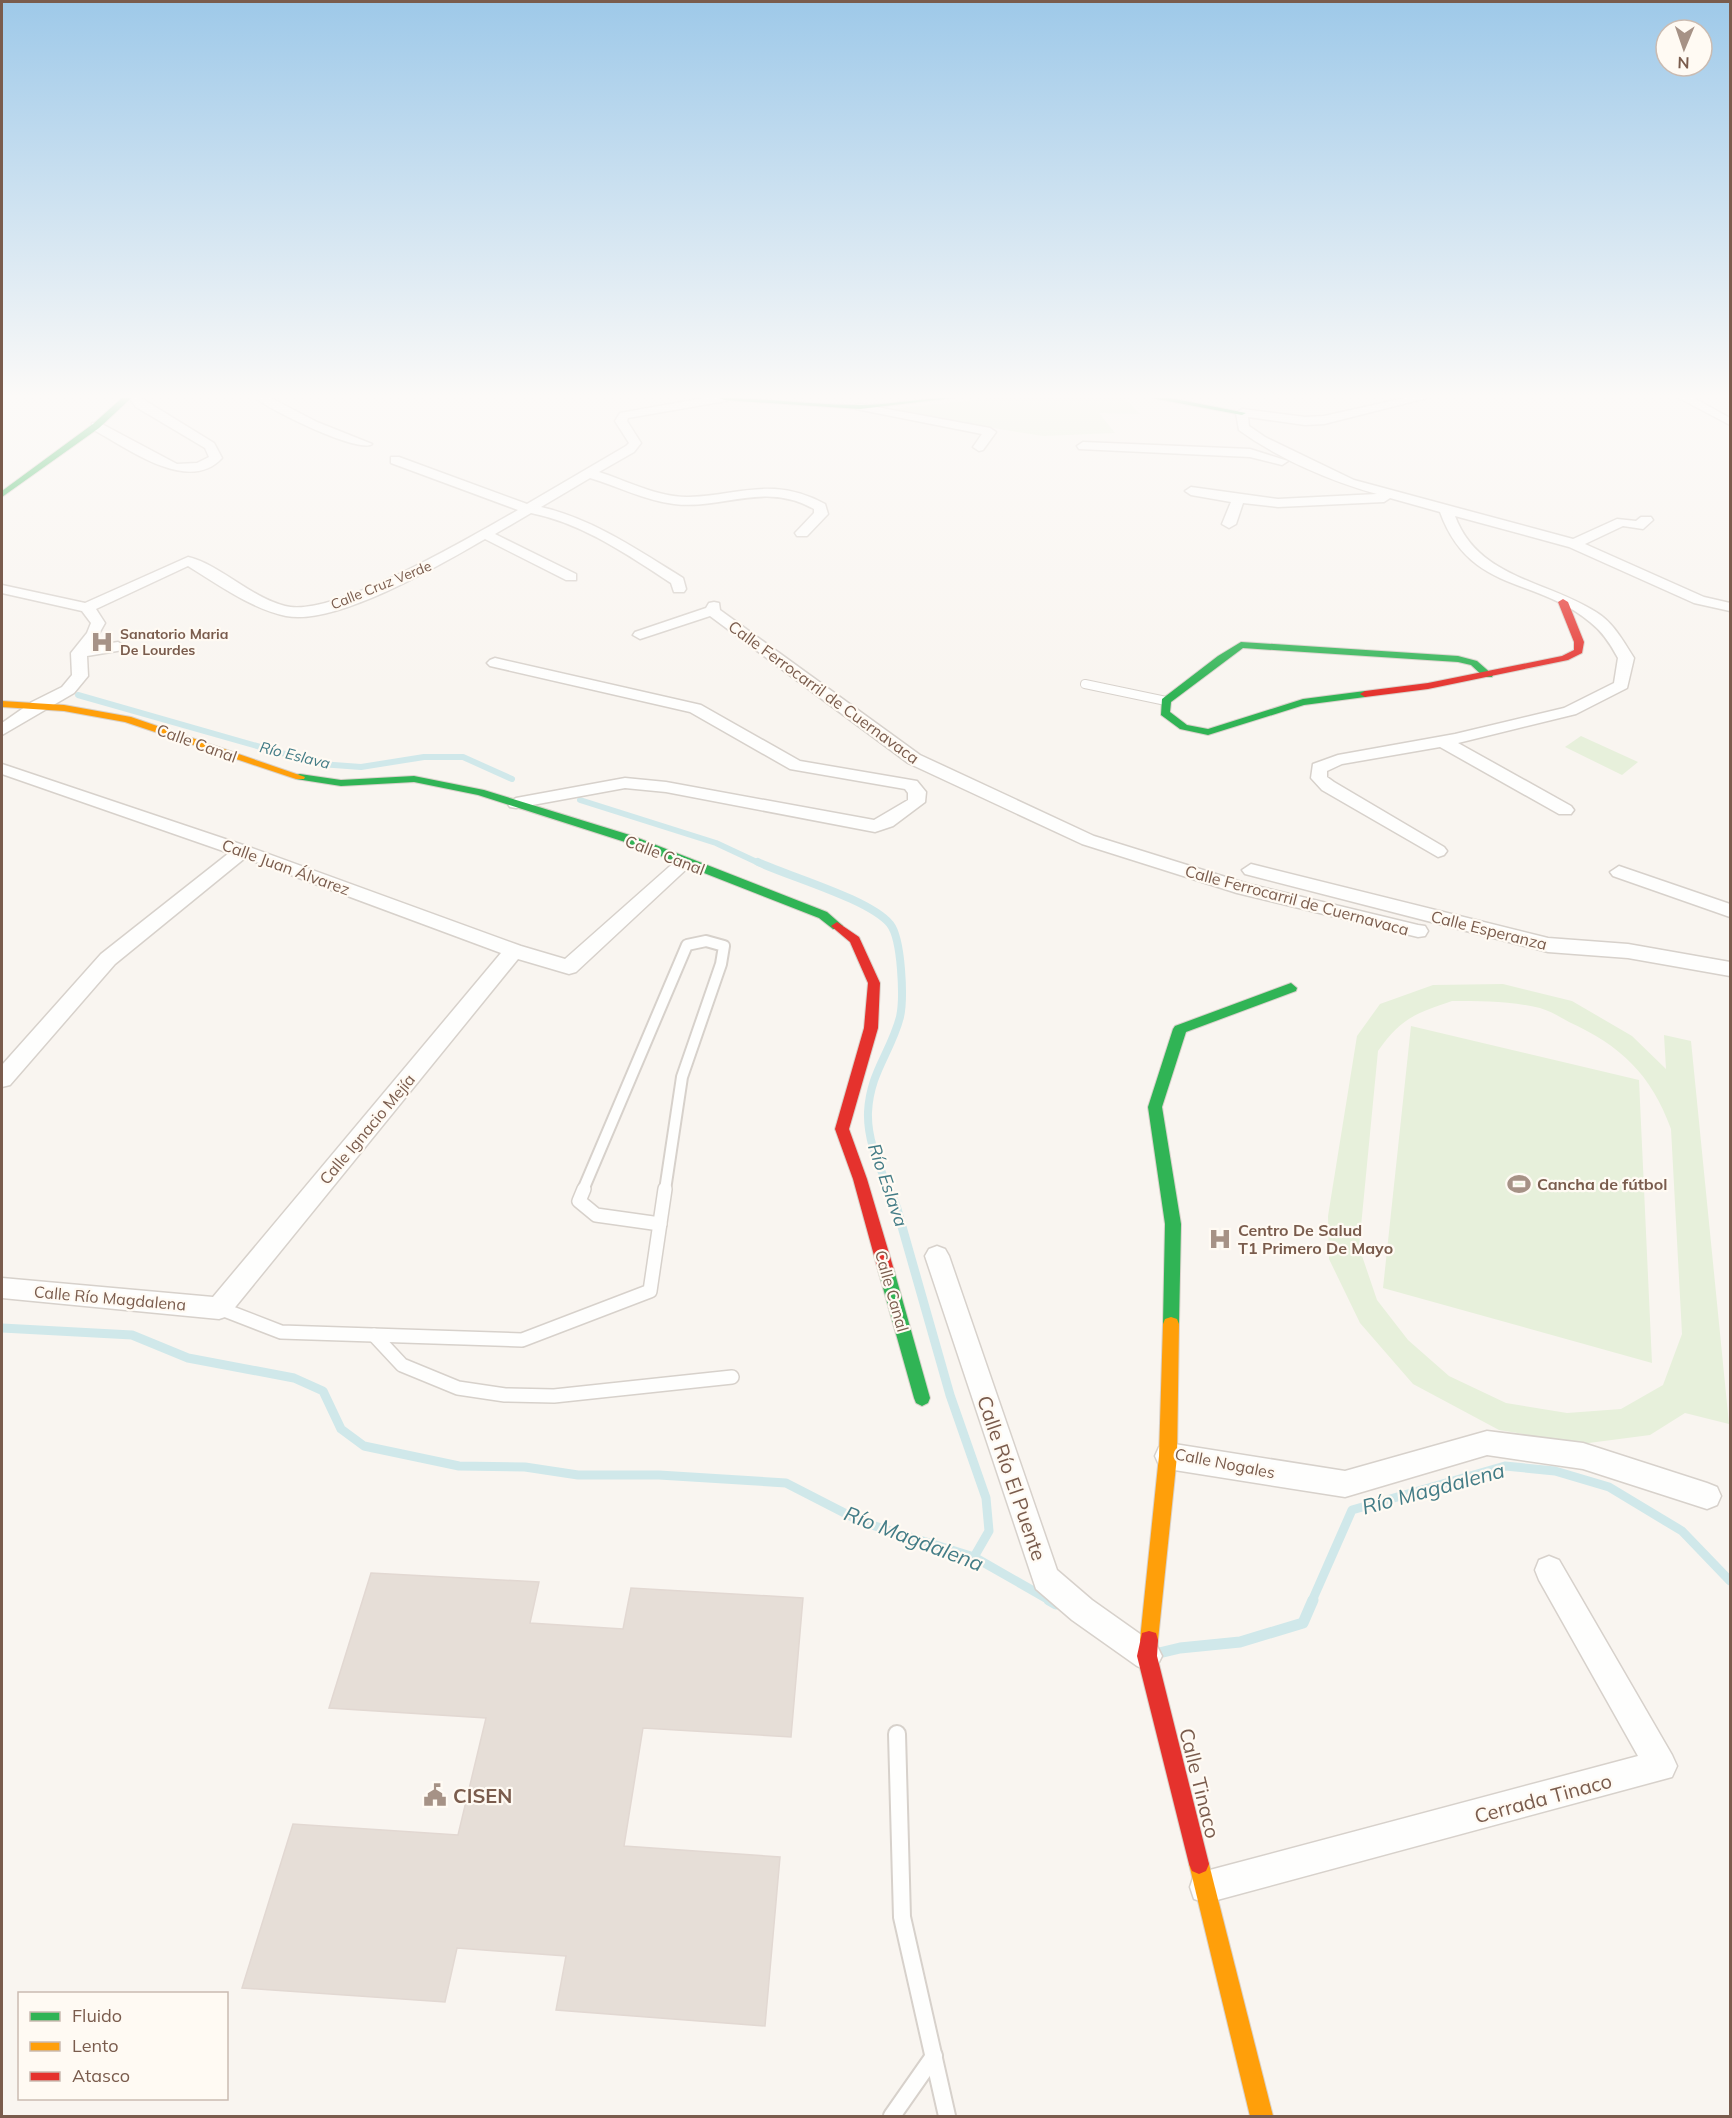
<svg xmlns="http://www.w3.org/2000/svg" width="1732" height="2118" font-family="Mulish,sans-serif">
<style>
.green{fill:#e7f0db;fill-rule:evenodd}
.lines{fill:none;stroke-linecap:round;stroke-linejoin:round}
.stream-far3{stroke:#d0e8ea;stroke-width:6}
.stream-far2{stroke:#d0e8ea;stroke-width:8}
.stream-far1{stroke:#d0e8ea;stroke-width:9}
.stream{stroke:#d0e8ea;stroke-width:11}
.building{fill:#e6ded7;stroke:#e2d8d2;stroke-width:1.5}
.lane-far3-casing{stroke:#d7d1cb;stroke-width:10}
.lane-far2-casing{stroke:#d7d1cb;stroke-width:14}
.lane-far1-casing{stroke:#d7d1cb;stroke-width:16}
.lane-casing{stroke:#d7d1cb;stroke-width:20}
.street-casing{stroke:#d7d1cb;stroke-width:3}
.fast-casing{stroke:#d9d2cb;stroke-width:2}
.slow-casing{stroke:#d9d2cb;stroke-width:2}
.jam-casing{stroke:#d9d2cb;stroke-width:2}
.lane-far3{stroke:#fefefd;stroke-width:8}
.lane-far2{stroke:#fefefd;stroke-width:10}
.lane-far1{stroke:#fefefd;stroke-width:13}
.lane{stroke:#fefefd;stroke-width:16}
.street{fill:#fefefd;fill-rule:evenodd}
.fast{fill:#30b455;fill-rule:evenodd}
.slow{fill:#ff9f0a;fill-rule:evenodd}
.jam{fill:#e5322d;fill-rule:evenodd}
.labels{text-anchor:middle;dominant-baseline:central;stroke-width:4.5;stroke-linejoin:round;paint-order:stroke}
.far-street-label{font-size:14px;fill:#7a5c4d;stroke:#fffaf3}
.far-poi-label{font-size:14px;font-weight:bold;fill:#7a5c4d;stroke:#fffaf3;text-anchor:start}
.far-water-label{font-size:15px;font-style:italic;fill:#437c86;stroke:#fffaf3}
.street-label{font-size:16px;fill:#7a5c4d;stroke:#fffaf3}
.poi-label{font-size:16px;font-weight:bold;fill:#7a5c4d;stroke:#fffaf3;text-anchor:start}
.water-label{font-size:18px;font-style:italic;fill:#437c86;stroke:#fffaf3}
.near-street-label{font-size:20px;fill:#7a5c4d;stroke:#fffaf3}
.near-poi-label{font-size:20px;font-weight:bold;fill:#7a5c4d;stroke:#fffaf3;text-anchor:start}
.near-water-label{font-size:21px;font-style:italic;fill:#437c86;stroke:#fffaf3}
</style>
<rect width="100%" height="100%" fill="#f9f5f0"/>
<!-- green -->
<g class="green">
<path d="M995 398H1124L1140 414 1099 413 1115 433 1043 436 882 410Z"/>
<path d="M1581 736 1638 762 1622 775 1565 747Z"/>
<path d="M1503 984 1572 1001 1632 1036 1666 1069 1664 1035 1691 1041 1729 1424 1685 1413 1650 1435 1581 1444 1499 1430 1413 1384 1360 1323 1329 1259 1328 1216 1357 1036 1380 1004 1433 985ZM1452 1001C1482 1001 1510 1001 1540 1008 1550 1011 1560 1017 1569 1022 1621 1046 1651 1074 1671 1129L1682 1334 1663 1385 1621 1409 1567 1413 1506 1403 1449 1376 1408 1340 1377 1300 1359 1247 1378 1051C1400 1019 1416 1013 1452 1001Z"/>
<path d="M1411 1026 1639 1080 1652 1363 1383 1288Z"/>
</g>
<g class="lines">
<!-- stream-far3 -->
<g class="stream-far3">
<path d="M78 695 320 764 361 767 424 757H463L512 779"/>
<path d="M580 800 716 843 761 864"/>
</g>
<!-- stream-far2 -->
<path class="stream-far2" d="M758 862C790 877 869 899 890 924 902 939 904 999 900 1017 891 1052 870 1072 868 1112 867 1140 879 1165 889 1190"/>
<!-- stream-far1 -->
<g class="stream-far1">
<path d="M889 1189 897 1209 950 1395 986 1498 989 1531 974 1557"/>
<path d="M2 1328 132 1335 188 1358 294 1378 323 1391 341 1429 364 1446 459 1466 525 1467 578 1475H659L786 1483 862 1522 974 1557 1051 1601"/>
<path d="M1312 1601 1352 1510 1505 1466 1555 1471 1609 1487 1682 1531 1730 1581"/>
</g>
<!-- stream -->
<g class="stream">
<path d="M1049 1600 1056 1604"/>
<path d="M1159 1653 1180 1648 1240 1642 1303 1623 1313 1600"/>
</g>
</g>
<!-- building -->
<path class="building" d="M371 1573 539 1582 530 1623 623 1629 631 1588 803 1598 791 1737 643 1728 624 1846 780 1857 765 2026 556 2010 566 1956 457 1948 445 2002 242 1988 293 1824 458 1835 486 1718 329 1708Z"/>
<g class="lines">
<!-- lane-far3 casing -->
<g class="lane-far3-casing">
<path id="lane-far3" d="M1085 684 1166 701"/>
</g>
<!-- lane-far2 casing -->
<g class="lane-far2-casing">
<path id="lane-far2" d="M583 1190 687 945 706 941 724 946 721 964 682 1077 665 1190"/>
</g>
<!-- lane-far1 casing -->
<g class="lane-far1-casing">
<g id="lane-far1">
<path d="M584 1189 579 1201 596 1215 660 1224"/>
<path d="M219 1308 281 1332 522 1340 650 1291 665 1189"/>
<path d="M374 1335 402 1365 458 1388 505 1395 554 1396 732 1377"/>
</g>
</g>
<!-- lane casing -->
<g class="lane-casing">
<g id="lane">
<path d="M897 1734 902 1917 947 2116"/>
<path d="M892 2116 934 2056"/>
</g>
</g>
<!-- street casing -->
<g class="street-casing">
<g id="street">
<path d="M129 398H141L214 443 222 458C188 495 126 447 92 429V423H100L177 464 197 463 209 457 205 448 136 407Z"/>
<path d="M256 398H271L317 422 372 444C360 454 269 410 256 398Z"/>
<path d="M704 398H732L726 401 628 418 627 421 641 443 634 452 599 472C627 481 660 498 689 497 740 495 773 476 825 504L828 514 807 536H797L795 533 814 513V509C764 481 723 510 674 504 646 501 617 486 590 478L541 507C593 519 638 550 683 578L686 589 684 592H674L671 583C628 555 582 523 531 513L495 534 576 574V580H566L485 539C440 565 336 626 286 616 250 608 219 585 188 566L96 609 105 623 92 646 118 642 126 647 123 650 87 656 88 676 74 693 2 735V723L32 702 62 687 72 675 71 653 87 633 91 623 82 611 2 593V585L85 603 188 557C219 564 250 597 285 606 333 619 472 536 518 510L391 463V457H399L527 504 626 446 629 443 615 421 620 413Z"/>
<path d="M1405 398H1427L1324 424 1305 425 1248 417 1249 426 1265 437 1354 480 1573 539 1617 519 1636 521 1641 517H1651L1653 520 1643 529 1623 526 1585 544 1704 597 1730 603V611L1694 603 1569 547 1455 516C1478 578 1545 580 1596 612 1613 622 1623 641 1634 658L1627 688 1576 714 1458 743 1571 806 1574 810 1571 814H1559L1440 747 1342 764 1327 771V777L1334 782 1444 847 1447 851 1444 855 1438 857 1322 790 1311 778 1313 764 1338 755 1455 734 1564 708 1614 683 1618 658C1611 645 1603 632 1590 622 1535 576 1470 594 1440 512L1390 498 1384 502 1278 507 1243 503 1236 524 1229 528 1222 524 1231 502 1191 495 1185 491 1191 487 1278 499 1377 494C1330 481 1279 459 1239 430L1236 413 1242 409 1305 417 1324 416Z"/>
<path d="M1679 398H1694L1730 418V425Z"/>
<path d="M860 404 990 428 996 432 983 450 979 451 973 447 982 434 856 409V405Z"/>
<path d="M1083 442 1250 449 1288 461 1282 465 1250 457 1079 449 1077 446Z"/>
<path d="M714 602 719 603 720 610 920 755 1094 836 1248 884 1418 925 1425 926 1428 931 1425 936 1418 937 1237 893 1082 844 908 763 710 616 640 639 633 635 635 632 706 608 709 603Z"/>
<path d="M495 658 701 705 800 761 917 781 926 792 925 802 893 826 875 832 666 792 625 788 516 808 510 807 507 803 516 798 625 778 666 782 874 820 908 800V793L905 789 790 769 690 712 490 666 487 663 490 660Z"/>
<path d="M2 764 249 847 521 946 565 959 678 859H690L693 863 576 972 569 974 518 959 228 1316 219 1319 2 1298V1278L213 1297 501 953 245 858 115 964 10 1085 2 1087V1065L101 954 229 853 2 774Z"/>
<path d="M1251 864 1548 938 1628 944 1730 962V976L1628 958 1548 952 1245 874 1242 870Z"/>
<path d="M1619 866 1730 904V917L1613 876 1610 872Z"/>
<path d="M937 1246 945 1249 949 1256 1057 1570 1092 1600 1157 1646 1162 1656 1157 1666 1147 1671 1137 1666 1072 1620 1036 1589 925 1256 929 1249Z"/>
<path d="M1487 1431 1583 1443 1707 1483 1717 1487 1721 1496 1717 1505 1707 1509 1583 1469 1487 1455 1345 1497 1168 1469 1159 1465 1155 1456 1159 1447 1168 1443 1345 1471Z"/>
<path d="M1549 1556 1559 1560 1672 1755 1677 1766 1672 1777 1206 1903 1194 1899 1190 1887 1194 1875 1206 1871 1638 1756 1539 1580 1535 1570 1539 1560Z"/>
</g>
</g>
<!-- fast casing -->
<g class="fast-casing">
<g id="fast">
<path d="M122 398H131L99 428 2 497V491L93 424Z"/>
<path d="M720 398C767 398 813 405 859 405 890 405 921 398 952 398L860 409 724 400Z"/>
<path d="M1152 398H1170L1246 413 1242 415Z"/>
<path d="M1241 642 1458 656 1477 661 1493 675 1492 677H1484L1471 665 1458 662 1243 648 1171 702 1170 712 1187 725 1208 729 1303 699 1365 691 1370 694 1365 697 1304 705 1208 735 1180 729 1161 715 1162 699 1218 656Z"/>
<path d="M300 774 341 780 414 776 484 790 633 836 827 912 843 926 841 929H833L819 918 625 842 478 795 414 782 341 786 296 779V775Z"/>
<path d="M1291 983 1297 988 1296 991 1186 1032 1162 1107 1181 1224 1179 1324 1177 1329 1171 1331 1165 1329 1163 1324 1165 1224 1148 1107 1173 1029 1175 1026Z"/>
<path d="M886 1263 891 1265 894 1270 930 1398 928 1403 922 1406 916 1403 914 1398 878 1270 881 1265Z"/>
</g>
</g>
<!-- slow casing -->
<g class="slow-casing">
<g id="slow">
<path d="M2 701 64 705 131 717 305 777 304 779H296L125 722 64 711 2 707Z"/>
<path d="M1171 1317 1177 1319 1179 1324 1177 1456 1158 1640 1156 1647 1149 1649 1142 1647 1140 1640 1159 1456 1163 1324 1165 1319Z"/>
<path d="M1199 1854 1206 1857 1209 1864 1273 2116H1250L1189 1864 1192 1857Z"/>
</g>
</g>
<!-- jam casing -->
<g class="jam-casing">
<g id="jam">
<path d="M1563 599 1568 602 1584 642 1582 653 1568 660 1428 689 1365 697 1360 694 1365 691 1428 683 1562 656 1574 650V642L1558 602Z"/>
<path d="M837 922 859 937 880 983 878 1028 849 1129 867 1179 894 1270 891 1275 886 1277 881 1275 878 1270 853 1179 835 1129 864 1028 868 983 850 942 831 926Z"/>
<path d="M1149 1631 1156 1633 1158 1640 1157 1656 1209 1864 1206 1871 1199 1874 1192 1871 1189 1864 1137 1656 1142 1633Z"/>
</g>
</g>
<!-- lane-far3 -->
<use href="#lane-far3" class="lane-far3"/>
<!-- lane-far2 -->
<use href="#lane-far2" class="lane-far2"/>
<!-- lane-far1 -->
<use href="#lane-far1" class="lane-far1"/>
<!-- lane -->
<use href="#lane" class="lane"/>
<!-- street -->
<use href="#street" class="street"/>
<!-- fast -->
<use href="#fast" class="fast"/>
<!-- slow -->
<use href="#slow" class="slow"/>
<!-- jam -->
<use href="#jam" class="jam"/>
</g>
<!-- sky -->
<linearGradient id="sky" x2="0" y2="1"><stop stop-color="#9ec9e9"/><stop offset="0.57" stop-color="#fcfaf8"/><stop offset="1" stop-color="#fcfaf8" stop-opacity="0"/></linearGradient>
<rect width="1732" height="695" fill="url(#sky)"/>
<!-- icons -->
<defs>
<g id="hospital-bare" transform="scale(1.8)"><path d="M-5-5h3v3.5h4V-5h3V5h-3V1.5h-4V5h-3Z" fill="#a69286" stroke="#fffaf3" stroke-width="2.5" paint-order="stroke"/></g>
<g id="stadium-bare" transform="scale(1.8)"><path d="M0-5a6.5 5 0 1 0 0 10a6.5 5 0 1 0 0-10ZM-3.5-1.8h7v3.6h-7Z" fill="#a69286" stroke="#fffaf3" stroke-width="2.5" paint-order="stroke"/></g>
<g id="civic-bare" transform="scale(1.8)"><path d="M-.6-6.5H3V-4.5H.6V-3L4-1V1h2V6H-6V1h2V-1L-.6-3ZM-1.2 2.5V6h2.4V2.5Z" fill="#a69286" stroke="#fffaf3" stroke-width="2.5" paint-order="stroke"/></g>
</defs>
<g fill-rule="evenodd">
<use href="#hospital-bare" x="102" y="642"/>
<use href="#stadium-bare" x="1519" y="1184"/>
<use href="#hospital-bare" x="1220" y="1239"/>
<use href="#civic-bare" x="435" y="1795"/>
</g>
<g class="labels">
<!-- far-street labels -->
<g class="far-street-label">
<text transform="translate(381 585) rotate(-22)">Calle Cruz Verde</text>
</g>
<!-- far-poi labels -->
<g class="far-poi-label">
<text x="120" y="634">Sanatorio Maria<tspan x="120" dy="16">De Lourdes</tspan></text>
</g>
<!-- far-water labels -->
<g class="far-water-label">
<text transform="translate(295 755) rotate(14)">Río Eslava</text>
</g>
<!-- street labels -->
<g class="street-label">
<text transform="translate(824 692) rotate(36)">Calle Ferrocarril de Cuernavaca</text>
<text transform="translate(197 743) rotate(20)">Calle Canal</text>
<text transform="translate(665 855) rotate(21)">Calle Canal</text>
<text transform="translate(286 867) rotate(20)">Calle Juan Álvarez</text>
<text transform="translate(1297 900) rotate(15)">Calle Ferrocarril de Cuernavaca</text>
<text transform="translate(1489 930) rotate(14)">Calle Esperanza</text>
<text transform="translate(367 1129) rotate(-50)">Calle Ignacio Mejía</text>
<text transform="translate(892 1291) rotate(74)">Calle Canal</text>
<text transform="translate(110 1298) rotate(5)">Calle Río Magdalena</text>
<text transform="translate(1225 1463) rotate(11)">Calle Nogales</text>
</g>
<!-- poi labels -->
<g class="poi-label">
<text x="1537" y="1184">Cancha de fútbol</text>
<text x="1238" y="1230">Centro De Salud<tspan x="1238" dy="18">T1 Primero De Mayo</tspan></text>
</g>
<!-- water labels -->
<g class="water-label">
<text transform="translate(888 1185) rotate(71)">Río Eslava</text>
</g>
<!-- near-street labels -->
<g class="near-street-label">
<text transform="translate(1012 1478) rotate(71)">Calle Río El Puente</text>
<text transform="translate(1200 1783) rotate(76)">Calle Tinaco</text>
<text transform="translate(1543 1798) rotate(-15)">Cerrada Tinaco</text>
</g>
<!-- near-poi labels -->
<g class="near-poi-label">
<text x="453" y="1795">CISEN</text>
</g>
<!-- near-water labels -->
<g class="near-water-label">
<text transform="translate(1433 1488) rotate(-15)">Río Magdalena</text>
<text transform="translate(914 1538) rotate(21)">Río Magdalena</text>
</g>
</g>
<!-- border -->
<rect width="1732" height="2118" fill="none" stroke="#7a5c4d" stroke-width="6"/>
<!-- legend -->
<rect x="18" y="1992" width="210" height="108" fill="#fffaf3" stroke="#cabbb1" stroke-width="1.5"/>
<rect x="30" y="2012" width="30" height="9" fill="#30b455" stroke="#cabbb1" stroke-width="1.5"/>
<text x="72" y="2022" font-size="18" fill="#7a5c4d">Fluido</text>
<rect x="30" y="2042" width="30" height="9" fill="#ff9f0a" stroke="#cabbb1" stroke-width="1.5"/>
<text x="72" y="2052" font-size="18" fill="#7a5c4d">Lento</text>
<rect x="30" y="2072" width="30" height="9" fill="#e5322d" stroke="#cabbb1" stroke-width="1.5"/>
<text x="72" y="2082" font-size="18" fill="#7a5c4d">Atasco</text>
<!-- north arrow -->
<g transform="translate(1684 48) rotate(182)"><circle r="28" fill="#fffaf3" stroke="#cabbb1" stroke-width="1.5"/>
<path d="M0-4.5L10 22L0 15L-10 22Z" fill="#a69286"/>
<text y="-9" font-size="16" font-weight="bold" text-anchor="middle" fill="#7a5c4d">N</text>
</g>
</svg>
